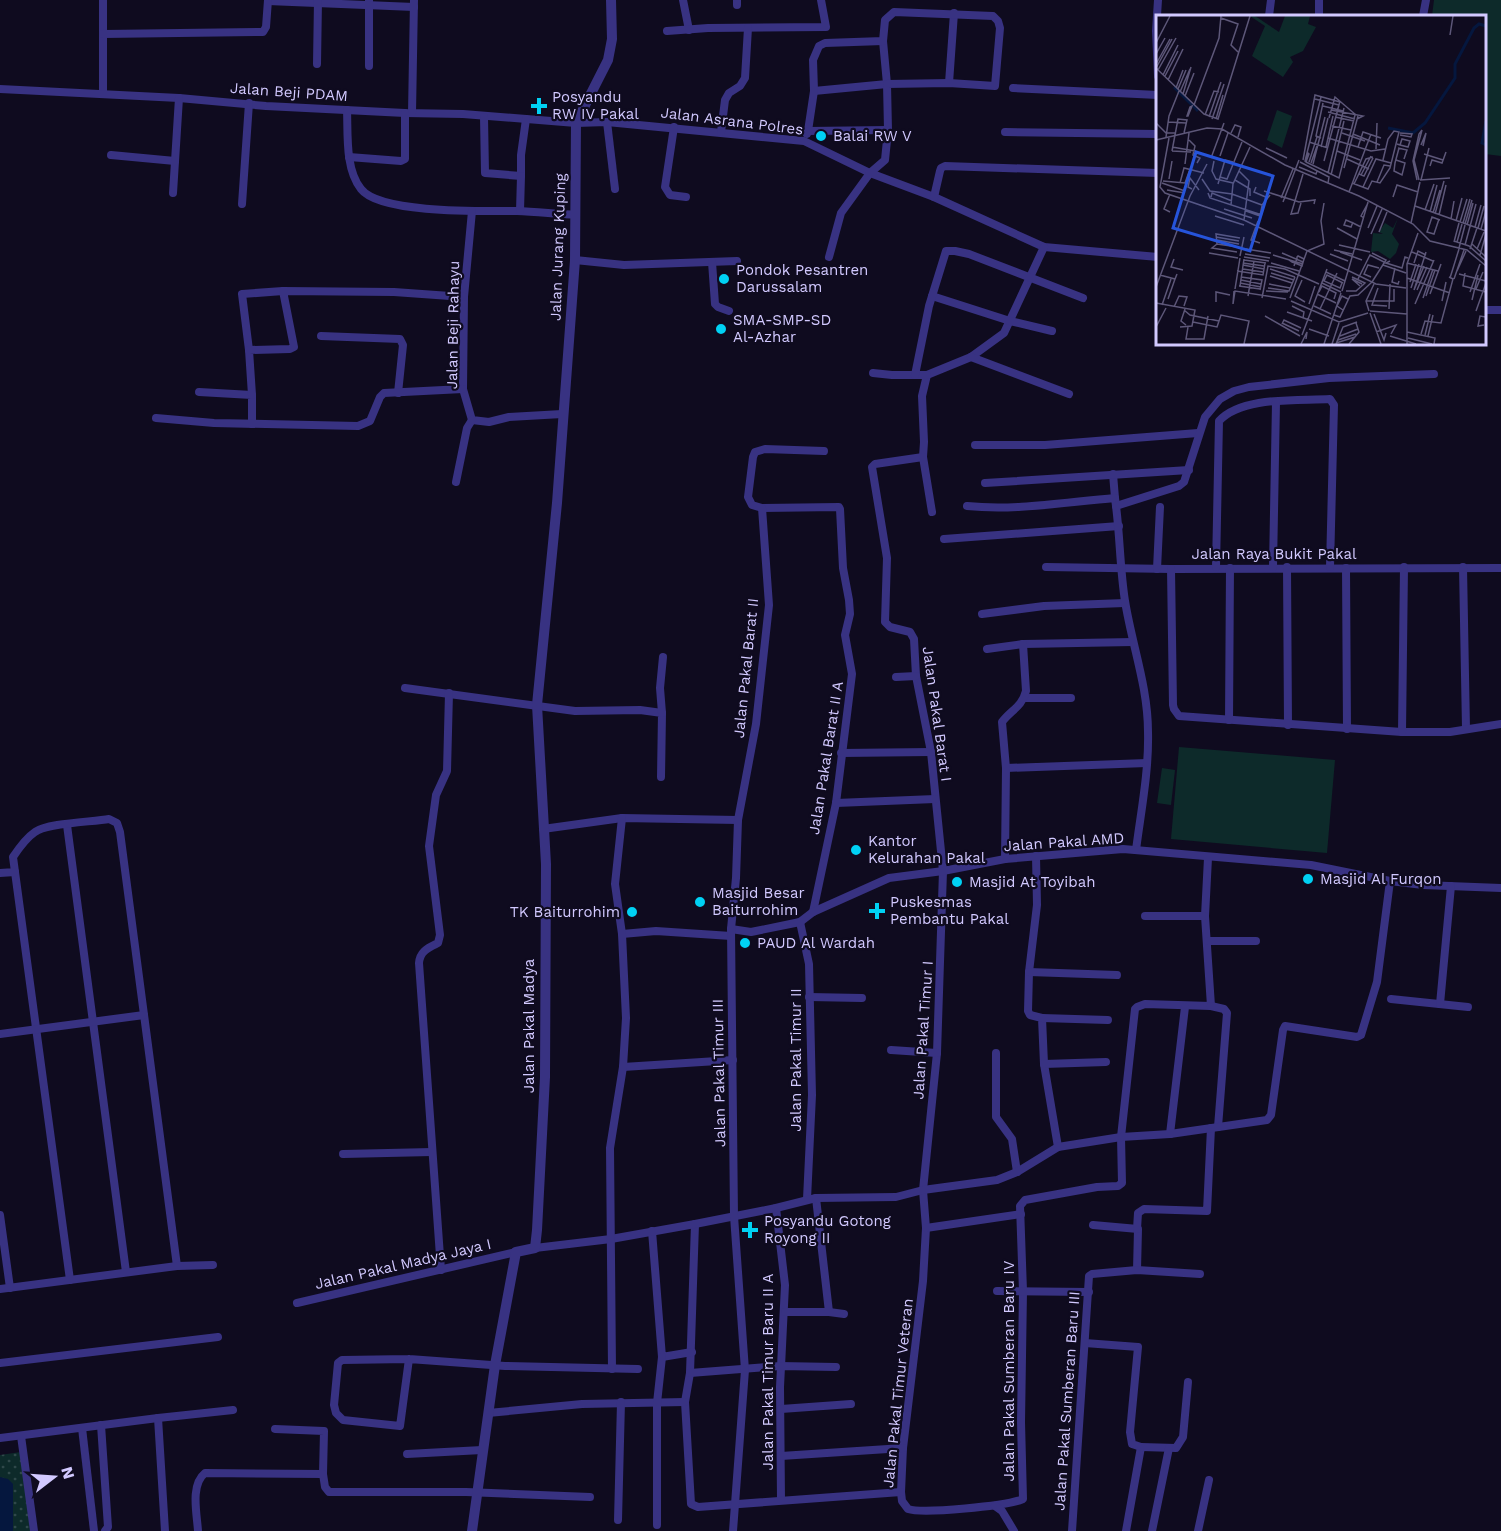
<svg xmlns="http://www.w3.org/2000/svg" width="1501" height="1531" font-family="'Work Sans',sans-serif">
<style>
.grass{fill:url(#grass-dots)}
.pitch{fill:#0d2a2a}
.water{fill:#05173e}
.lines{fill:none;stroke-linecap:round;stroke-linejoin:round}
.minor{stroke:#383282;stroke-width:8}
.tertiary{stroke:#383282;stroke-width:10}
.poi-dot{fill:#00d1f4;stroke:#0f0b1f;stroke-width:2}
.labels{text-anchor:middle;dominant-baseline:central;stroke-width:4.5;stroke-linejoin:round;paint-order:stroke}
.street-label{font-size:15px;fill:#d2c9ff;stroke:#0f0b1f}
.poi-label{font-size:15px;fill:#d2c9ff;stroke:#0f0b1f;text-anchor:start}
.inset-river{fill:none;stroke:#05173e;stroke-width:3}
.inset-road{fill:none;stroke:#5d5779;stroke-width:1.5}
.view{fill:#2654da;fill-opacity:0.15;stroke:#2654da;stroke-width:3}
.inset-edge{fill:none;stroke:#d2c9ff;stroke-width:3}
</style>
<defs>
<pattern id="grass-dots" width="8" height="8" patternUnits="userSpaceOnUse" patternTransform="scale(1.5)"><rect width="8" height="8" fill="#0d2a2a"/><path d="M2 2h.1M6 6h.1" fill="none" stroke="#2f484a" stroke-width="1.8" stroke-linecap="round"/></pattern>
</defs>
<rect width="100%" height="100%" fill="#0f0b1f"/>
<!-- grass -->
<path class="grass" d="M21 1452 31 1531H0V1455Z"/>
<!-- pitch -->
<g class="pitch">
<path d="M1434 0H1501V156L1485 154 1484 16H1432Z"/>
<path d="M1179 747 1335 760 1327 853 1171 839Z"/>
<path d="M1162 768 1175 770 1171 805 1157 803Z"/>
</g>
<!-- water -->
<path class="water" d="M0 1477 8 1479 13 1484V1531H0Z"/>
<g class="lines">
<!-- minor -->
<g class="minor">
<path d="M103 0V94"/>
<path d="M369 0V66"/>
<path d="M683 0 689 30"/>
<path d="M268 1 414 7"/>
<path d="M737 5V0"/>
<path d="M1269 16 1271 0"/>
<path d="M1319 16V0"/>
<path d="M1423 16 1426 0"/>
<path d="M667 31 708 28 826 27 821 0"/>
<path d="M103 34 263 32 266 27 268 0"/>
<path d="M317 64 318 0"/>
<path d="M1158 76 1156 31 1158 0"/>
<path d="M949 83 954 13"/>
<path d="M1013 88 1158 95"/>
<path d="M0 89 179 98 266 106 405 113 463 114 576 123 607 122 804 141 870 173 934 197 1044 247 1158 257"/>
<path d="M814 91 887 84 883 41"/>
<path d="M347 110C348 134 345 169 361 189 380 214 485 211 517 211 537 212 557 214 576 215"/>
<path d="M412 113 414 0"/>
<path d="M484 117 485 173 521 176V155L526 119"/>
<path d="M607 122 615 189"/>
<path d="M674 127 665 187 670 195 686 197"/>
<path d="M808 131 814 91 813 60 819 46 825 43 883 41 885 20 894 12 993 16 998 21 1000 28 995 86 949 83 887 84 888 130 885 160 870 173 841 213 829 257"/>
<path d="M721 132 725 100 729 93 740 86 745 78 748 28"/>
<path d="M1005 132 1158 134"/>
<path d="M807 134 808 131 888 130"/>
<path d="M111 155 175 161"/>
<path d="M349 157 401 161 405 159V113"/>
<path d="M173 193 179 98"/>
<path d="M934 197 940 171 941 168 945 166 1158 173"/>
<path d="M242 204 249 103"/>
<path d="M472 211 464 297 463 389 472 420 489 422 509 417 562 414"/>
<path d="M520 211 521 176"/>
<path d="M1044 247 1004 333 971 357 927 375 922 396 924 442 923 457 875 464 872 467 887 558 885 622 890 627 910 632 914 639 916 676 931 752 943 871 937 1053 923 1190 926 1228 923 1281 903 1448 901 1492 902 1501 908 1509C923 1514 1007 1506 1023 1499L1021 1422 1023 1291 1020 1206 1025 1200 1097 1187 1118 1186 1122 1183 1121 1137 1135 1009 1137 1007 1145 1004 1211 1006 1205 916 1208 858"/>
<path d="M575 260 624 265 737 261"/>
<path d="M712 262 715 304 718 307 729 311"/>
<path d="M932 296 1010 321 1052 331"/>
<path d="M1484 310H1501"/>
<path d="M321 336 400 339 403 345 398 393"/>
<path d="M249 350 242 294 283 291"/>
<path d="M971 357 1069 394"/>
<path d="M873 373 892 375H927"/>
<path d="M915 375 929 306 946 251H955L969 254 1083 298"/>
<path d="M199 392 252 395V424"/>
<path d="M252 395 249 350 290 349 294 347 283 291 394 292 464 297"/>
<path d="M156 418 214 423 358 426 370 421 380 397 384 393 463 389"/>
<path d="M975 445H1045L1198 433"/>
<path d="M923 457 932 512"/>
<path d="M1113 474 1115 498"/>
<path d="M456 482 467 428 472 420"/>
<path d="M985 483 1189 470"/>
<path d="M967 506C1016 511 1066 502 1115 498L1116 506"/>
<path d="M762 508 839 507 840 509 843 568 849 600 850 614 845 635 852 674 836 803 813 912"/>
<path d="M944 539 1119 526"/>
<path d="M1046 567 1171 569 1501 568"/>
<path d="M1216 567 1219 421C1242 396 1297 401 1330 399L1334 405 1330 567"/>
<path d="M1273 567 1276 402"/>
<path d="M1287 567 1288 725"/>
<path d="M1463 567 1466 729"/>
<path d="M1346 568 1347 729"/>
<path d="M1157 569 1160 507"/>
<path d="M1171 569 1173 705 1174 709 1179 716 1402 732H1450L1501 724"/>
<path d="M982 614 1044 606 1125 603"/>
<path d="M987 649 1023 644 1133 642"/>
<path d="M896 677 916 676"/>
<path d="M405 688 575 711 640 710 662 713 661 777"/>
<path d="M1025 698H1071"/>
<path d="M662 713 660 688 663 657"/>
<path d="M1229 720 1230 568"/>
<path d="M1402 732 1404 567"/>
<path d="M841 753 931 752"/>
<path d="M1006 768 1147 763"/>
<path d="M836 803 935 799"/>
<path d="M67 825 126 1272"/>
<path d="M543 829 622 818 738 820"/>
<path d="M1136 850C1141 811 1149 771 1148 732 1148 687 1132 645 1125 601 1120 569 1120 537 1116 506L1179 486 1184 482 1205 417 1220 399 1234 391 1249 387 1329 378 1434 374"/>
<path d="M1036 856 1037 905 1029 972 1028 1011 1030 1015 1042 1018 1044 1064 1058 1147"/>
<path d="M1005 859 1006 768 1002 722C1011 710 1022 707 1026 691L1023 644"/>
<path d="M15 872 70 1280"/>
<path d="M0 873 15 872 13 857C19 848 26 838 35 832 47 823 92 822 109 819L117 823 120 832 177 1266"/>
<path d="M1145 916H1205"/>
<path d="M800 922 809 964 812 1095 807 1199"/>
<path d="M731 929 751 932 800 922 813 912 889 878 943 871 1005 859 1123 849 1311 865 1390 881 1423 885 1501 888"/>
<path d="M622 934 656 931 731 936"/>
<path d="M1208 941H1256"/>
<path d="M1029 972 1117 975"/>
<path d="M809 997 862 998"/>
<path d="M1391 999 1468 1007"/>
<path d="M1440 1004 1451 886"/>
<path d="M1211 1006 1224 1009 1227 1013 1218 1127"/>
<path d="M1042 1018 1108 1020"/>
<path d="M0 1034 144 1015"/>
<path d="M891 1050 937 1053"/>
<path d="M996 1053V1117L1012 1139 1017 1172"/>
<path d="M1044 1064 1106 1062"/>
<path d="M623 1067 733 1060"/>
<path d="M1170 1134 1185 1007"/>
<path d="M343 1154 432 1152"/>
<path d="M816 1198 829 1312"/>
<path d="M776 1208 785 1285 780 1387 781 1500"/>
<path d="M0 1215 10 1288"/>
<path d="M695 1224 690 1373 685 1402 691 1504 698 1507 901 1492"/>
<path d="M1093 1225 1138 1229 1137 1270"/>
<path d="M926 1228 1021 1214"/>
<path d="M1137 1229 1138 1213 1144 1209 1207 1211 1211 1128"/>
<path d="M652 1231 662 1357 692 1352"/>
<path d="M535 1248 611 1239 695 1224 776 1208 816 1198 896 1197 923 1190 997 1180 1017 1172 1058 1147 1121 1137 1170 1134 1267 1120 1271 1115 1283 1030 1285 1026 1357 1037 1361 1035 1377 982 1390 881"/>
<path d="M441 1270 419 963C420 951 428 948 438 943L440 935 429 846 436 795 447 771 449 693"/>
<path d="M0 1289 177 1266 213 1265"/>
<path d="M997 1291 1089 1292"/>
<path d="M297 1303 516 1252"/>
<path d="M785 1312H829L844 1314"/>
<path d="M1085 1343 1138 1347 1130 1432 1132 1444 1141 1447 1126 1531"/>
<path d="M409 1359 400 1426 343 1420 336 1413 334 1405 338 1363 342 1360 409 1359 505 1366 638 1369"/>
<path d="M0 1363 218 1337"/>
<path d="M612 1369 610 1148 623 1067 626 1018 622 934 615 884 622 818"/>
<path d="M690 1373 780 1366 836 1367"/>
<path d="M781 1409 851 1404"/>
<path d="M488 1413 582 1404 685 1402"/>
<path d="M158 1418 165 1531"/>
<path d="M101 1425 108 1527 105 1531"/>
<path d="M82 1428 94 1531"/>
<path d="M275 1429 324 1431 323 1474"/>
<path d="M21 1436 34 1531"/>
<path d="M0 1438 158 1418 233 1410"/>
<path d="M1141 1447 1176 1448 1183 1437 1188 1382"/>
<path d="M407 1454 482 1450"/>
<path d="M781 1456 903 1448"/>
<path d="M995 1506 1002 1511 1014 1531"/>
<path d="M618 1520 621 1402"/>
<path d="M657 1525V1403L662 1357"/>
<path d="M198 1531C197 1514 190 1485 205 1473L323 1474 325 1487 329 1492H466L590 1497"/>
<path d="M733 1531 745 1370 734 1216 731 929 736 878 738 820 756 724 769 605 762 508 752 505 748 497 753 457 755 452 765 449 824 451"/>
<path d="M1072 1531 1089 1276 1092 1274 1137 1270 1200 1274"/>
<path d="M1152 1531 1169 1448"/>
<path d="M1198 1531 1209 1480"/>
</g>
<!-- tertiary -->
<path class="tertiary" d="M472 1531 495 1365 516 1252 535 1248 537 1230 545 1077 546 864 537 705 557 503 575 260 576 123 608 60 612 39 611 0"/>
</g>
<!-- markers -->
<g class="poi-dot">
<path d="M536 97h6v6h6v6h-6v6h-6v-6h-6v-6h6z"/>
<circle cx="821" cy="136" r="6"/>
<circle cx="724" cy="279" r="6"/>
<circle cx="721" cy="329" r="6"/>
<circle cx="856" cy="850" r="6"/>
<circle cx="1308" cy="879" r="6"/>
<circle cx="957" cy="882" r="6"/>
<circle cx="700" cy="902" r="6"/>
<path d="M874 902h6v6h6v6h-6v6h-6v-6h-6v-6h6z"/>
<circle cx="632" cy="912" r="6"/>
<circle cx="745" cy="943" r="6"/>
<path d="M747 1221h6v6h6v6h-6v6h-6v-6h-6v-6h6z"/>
</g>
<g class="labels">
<!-- street labels -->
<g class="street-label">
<text transform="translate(289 92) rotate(4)">Jalan Beji PDAM</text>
<text transform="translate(732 121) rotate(7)">Jalan Asrana Polres</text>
<text transform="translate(558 247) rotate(-88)">Jalan Jurang Kuping</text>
<text transform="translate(453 325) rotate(-89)">Jalan Beji Rahayu</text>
<text x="1274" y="554">Jalan Raya Bukit Pakal</text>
<text transform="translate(746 668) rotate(-84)">Jalan Pakal Barat II</text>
<text transform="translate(937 714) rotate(82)">Jalan Pakal Barat I</text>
<text transform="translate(826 758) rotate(-81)">Jalan Pakal Barat II A</text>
<text transform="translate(1064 842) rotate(-4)">Jalan Pakal AMD</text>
<text transform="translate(529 1026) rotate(-90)">Jalan Pakal Madya</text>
<text transform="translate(923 1030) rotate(-86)">Jalan Pakal Timur I</text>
<text transform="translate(796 1060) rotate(-90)">Jalan Pakal Timur II</text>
<text transform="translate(719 1073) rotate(-91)">Jalan Pakal Timur III</text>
<text transform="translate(403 1264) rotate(-13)">Jalan Pakal Madya Jaya I</text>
<text transform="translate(1009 1371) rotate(-90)">Jalan Pakal Sumberan Baru IV</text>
<text transform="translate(768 1372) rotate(-90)">Jalan Pakal Timur Baru II A</text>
<text transform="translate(898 1393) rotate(-84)">Jalan Pakal Timur Veteran</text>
<text transform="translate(1067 1401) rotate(-86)">Jalan Pakal Sumberan Baru III</text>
</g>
<!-- poi labels -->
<g class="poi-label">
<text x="552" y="97">Posyandu<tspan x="552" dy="17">RW IV Pakal</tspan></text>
<text x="833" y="136">Balai RW V</text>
<text x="736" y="270">Pondok Pesantren<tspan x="736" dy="17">Darussalam</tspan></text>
<text x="733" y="320">SMA-SMP-SD<tspan x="733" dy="17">Al-Azhar</tspan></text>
<text x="868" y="841">Kantor<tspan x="868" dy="17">Kelurahan Pakal</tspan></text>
<text x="1320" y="879">Masjid Al Furqon</text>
<text x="969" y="882">Masjid At Toyibah</text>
<text x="712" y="893">Masjid Besar<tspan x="712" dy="17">Baiturrohim</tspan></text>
<text x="890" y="902">Puskesmas<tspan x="890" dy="17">Pembantu Pakal</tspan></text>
<text x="620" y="912" text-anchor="end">TK Baiturrohim</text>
<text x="757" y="943">PAUD Al Wardah</text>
<text x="764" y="1221">Posyandu Gotong<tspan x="764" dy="17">Royong II</tspan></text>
</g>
</g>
<!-- overview -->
<g transform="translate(1156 15)">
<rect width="330" height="330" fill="#0f0b1f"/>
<path d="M121 95 136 101 126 133 111 125Z" fill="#0d2a2a"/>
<path d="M242 203 236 219 243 229 240 238 234 244 222 236 215 237 217 218 227 219 223 217 229 208 237 213Z" fill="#0d2a2a"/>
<path d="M94 1H99L123 17 129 1H154L152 9 160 12 147 36 134 42 137 47 127 62 96 41 109 11Z" fill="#0d2a2a"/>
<path class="inset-river" d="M18 72 42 96M330 106 326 128 330 130M232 113 257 118 269 108 299 63V49L318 13 323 9 330 11"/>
<path class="inset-road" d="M65 3 82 9 75 30 82 37M294 20 297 1M0 28 14 1M0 39 9 23M0 49 14 24M0 53 48 99 62 104 94 1M0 53 16 24M2 55 20 23M7 60 22 30M9 61 22 36M12 65 27 34M20 73 27 55M22 74 30 55M24 77 34 54M27 79 35 52M29 81 38 58M159 84 183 90M38 90 63 23 65 1M36 91 32 101H31L34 92ZM167 91 187 96M175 95 207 101 201 104M172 97 199 104M49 100 58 76 63 77M53 102 65 67M179 102 198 106M173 103 179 82 200 100M56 104 68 69M60 104 67 80M12 107 30 108M0 108 10 118H19M176 111 195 115M75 118 79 110 85 112 82 122M186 118 209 126M197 119 224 130M244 120 255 122 256 119 244 118M10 122 13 101 23 76M13 123 4 172 9 178 88 205 220 269 250 273M165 123 160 121 167 88M172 123 215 136 229 134M0 125 51 113 66 114 129 150 203 181 257 209 274 226 311 235 330 251M33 125 39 131 37 140 44 143 41 148M153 127 172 133M241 129 244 130 252 132 254 126 246 124 244 130M265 130 270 118 267 131M16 132 39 136M165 132 172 103M170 132 177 101M202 132 207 117 225 123M110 133 131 143M242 133 251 135 248 144M220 134 221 108M16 136 22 104 31 105 28 118M16 136 35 137M181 136 204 145M152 138 153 139 150 147 149 146ZM268 139 287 145M64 141 72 118M55 143 68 108M191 144 213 154M147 145 159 80 184 87M240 145 249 148 246 160 238 156 239 148 243 133M58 146 56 156 60 164 77 168M149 146 165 82M168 146 184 86M144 147 173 162 172 168M150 147 183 163 199 100M153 147 161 122M155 148 161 131M29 149 33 118M157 149 169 102M274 151 276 145 286 148 290 137M143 152 160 159 161 156M188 153 202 101M83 156 93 166 88 205M172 158 188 93M203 159 208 161 217 143M175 160 188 106M205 160 215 141M64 162 71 164 86 127M13 164 16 146M46 164 54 176 76 179 106 190 114 180M79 165 94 174V181M261 165 257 146 263 119 266 115 258 145 263 165M264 165 294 163M265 165 273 133M7 166 29 168 34 154M221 167 228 150 234 151M6 168 29 176M24 168 28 153 48 158M196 168 212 174 216 166 224 168 234 153 243 117 238 116 232 124 227 145M62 169 69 145 77 147M198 169 210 144 217 142M100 172 98 177 112 183M207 172 220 144 235 148M36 174 32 172 34 163 43 175M11 175 29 178M108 176 143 187 159 185 158 189M193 177 215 119M52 178 54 183 106 200M14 179 8 194 14 197M55 182 56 178 76 186M237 182 241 170 262 177M125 183 137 154M127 187 143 145M145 188 142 198 135 199 147 159M75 190 77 169 94 132M259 191 330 216M68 194 96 203M269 195 278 169M90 196 104 201 106 191M274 197 281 170M277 198 284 175M279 199 288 166M283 200 290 170M59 201 88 210M208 203 205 201 212 188M283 204 278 219 271 217 276 202 284 205M295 204 298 186M102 206 95 225 104 228M300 206 306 183M197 207 195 212 188 210 190 205 197 208 205 212M304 207 311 184M255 208 264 167M307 208 314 184M309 209 316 185M311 210 317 188M319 212 325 190M181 213 201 224M212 213 221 191M322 213 328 191M325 214 330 196M223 217 231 197M215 219 226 194M60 222 83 226M61 225 83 229M298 226 313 231 330 246M298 227 303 208M301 227 306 209M61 229 82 232M316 229 330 242M183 230 214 237M309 230 320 189M303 233 309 210M90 234 115 238M314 234 321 213M321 234 328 217M178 235 196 239M81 237 56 233 61 229 60 219 84 223M184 237 206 245M256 237 277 246M53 238 82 243M126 238 147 247M216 238 230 245 216 267M89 239 114 243M174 239 192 246M117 240 147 249M324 240 330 219M84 241 88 222M88 242 113 246M18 244 15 252 27 255M88 245 110 248M133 245 136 247 139 248 146 251 148 244 142 241 141 242V244L139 248 138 251M234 246 230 248 246 253 249 242 252 243M87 248 108 251M115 248 143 256M251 248 282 256M258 248 262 236 270 240M87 250 108 254M227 250 250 258M268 251 258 275 270 237M239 253 236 267 242 269 243 266M87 254 107 257M114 254 139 262M81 256 107 260 109 248M192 256 212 187M301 256 310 236M170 257 189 266M115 258 138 265M309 258 307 271 330 277M303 259 330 266M4 260 19 264 21 259M114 261 136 268M85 262 106 265 104 275M215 262 208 259 212 250 223 253M251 263 294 278M294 263 303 234M202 264 214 240 228 247M298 264 308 235M85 265 105 269M146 265 139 281 149 287M254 267 260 249M84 268 105 272M166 268 185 277M186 268 184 273 168 266 171 260 187 268M113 269 134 273M83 271 104 274M84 271 88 244M204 271 196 264 206 269M0 272 34 181 51 149M112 273 133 276 139 262M222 273 216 290 231 291M255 273 263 249M79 274 84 243M320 274 327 257M261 275 271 252M78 276 77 289 79 276 130 284M110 276 132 277M186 276 192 256M190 276H200L209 268 196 262M163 277 166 271 180 278 178 284M314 277 324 249M161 279 180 288M274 279 285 249M92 281 98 246M270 281 279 255M106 283 112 251 129 254 163 269M134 283 151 236 168 229 165 206 168 188M267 283 277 254M12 284 19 264M316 285 322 260M135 286 183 307 212 298M210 286H238V274M286 286 290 267M60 287V277L74 280M0 288 39 295 36 311 24 312M153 289 159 271M259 289 278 245M6 290 15 264M136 291 148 297 147 303M158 291 175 299M18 292 23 281 31 282 28 291M29 294 25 306 30 310M164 294 181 258M233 294 234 269M28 295 34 300 63 306M187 295 181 291 186 281 192 284M213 296 210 286 218 269M214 296 251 299M320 296 330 268M131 297 156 306M214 298 225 329M218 299 228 325 230 318M178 300 184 302 194 281 202 280 216 267M109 301 144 321M37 307 61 312 65 300 93 306 88 329M126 308 143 316M126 309 128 305 145 313M328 310 322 311 324 301 330 302M0 312 10 293M32 312 30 324H48L52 301M153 314 173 321M220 317 240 310 235 319M251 317 279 323 278 329M265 319 269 306 285 308 297 264 293 262M146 320 171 254M269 320 274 299M184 321 202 314M234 321 260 329M272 321 277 300M252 323 276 329M182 325 200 319M180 328 199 322M145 329 151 317 150 324M168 329 185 278M176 329 183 308M180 329 187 312 201 307M193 329 203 317 200 308M251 329V249L262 218"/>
<path class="view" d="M40 137 117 161 94 236 17 213Z"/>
<rect width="330" height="330" class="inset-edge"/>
</g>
<!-- north arrow -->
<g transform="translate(54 1477) rotate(73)" stroke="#0f0b1f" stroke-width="4.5" paint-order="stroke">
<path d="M0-4.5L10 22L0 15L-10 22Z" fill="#d2c9ff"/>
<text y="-9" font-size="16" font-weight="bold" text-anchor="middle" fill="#d2c9ff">N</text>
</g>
</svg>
